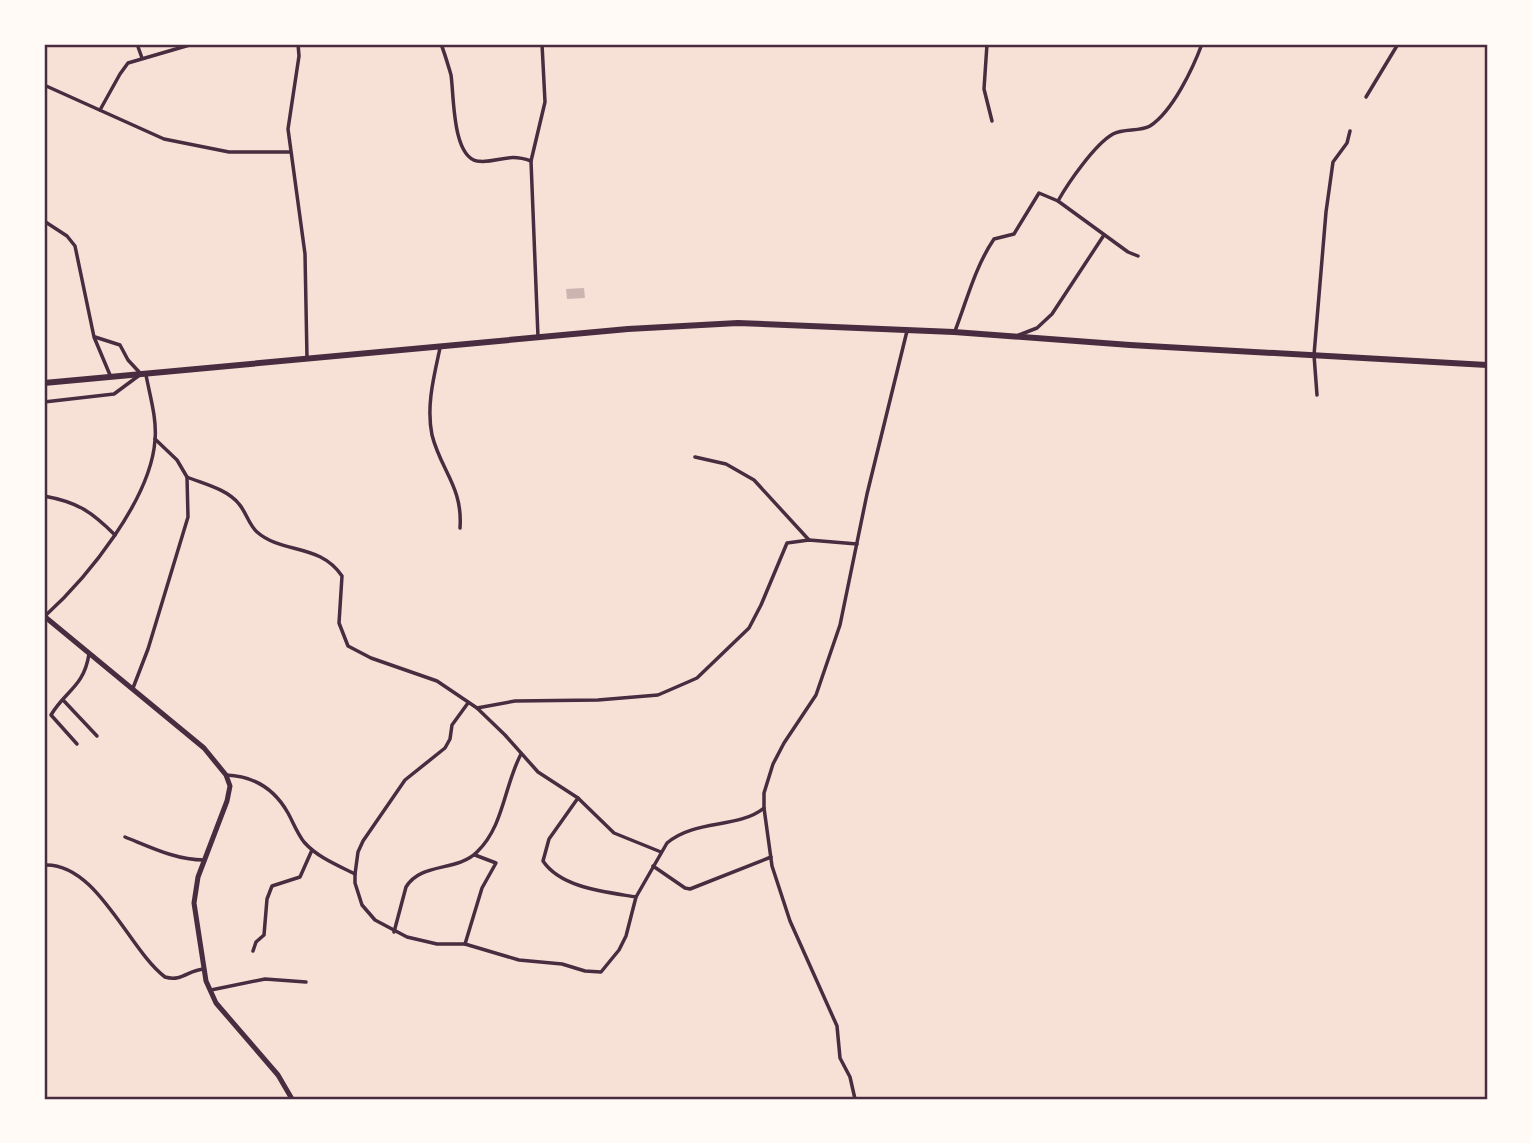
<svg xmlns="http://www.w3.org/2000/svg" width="1531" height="1143" font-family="Roboto,sans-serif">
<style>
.building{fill:#ccb4b1}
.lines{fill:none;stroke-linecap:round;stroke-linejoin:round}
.minor{stroke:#4a2c40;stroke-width:3.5}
.secondary{stroke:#4a2c40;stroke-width:5}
.trunk{stroke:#4a2c40;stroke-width:6}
.neatline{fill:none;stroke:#4a2c40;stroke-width:2.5}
</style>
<rect width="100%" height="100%" fill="#f7e1d7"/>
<!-- building -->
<path class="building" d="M584 288 585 298 567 299 566 289Z"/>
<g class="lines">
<!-- minor -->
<g class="minor">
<path d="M137 44 142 58"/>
<path d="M298 44 299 56 288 129 305 254 307 358"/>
<path d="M441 44C445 54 448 65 451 75 454 94 452 156 477 161 497 164 506 152 531 161"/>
<path d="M987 44 984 89 992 121"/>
<path d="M44 85 164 139 229 152H290"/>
<path d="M1366 97 1398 44"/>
<path d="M100 110 120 74 128 63 193 44"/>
<path d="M1058 201C1068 183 1095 144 1113 134 1124 128 1139 132 1150 126 1173 111 1193 68 1202 44"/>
<path d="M44 221 67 236 75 246 94 337 110 375"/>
<path d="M955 331C967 300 975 267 994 239L1014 234 1039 193 1058 201 1128 252 1138 256"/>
<path d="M1019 335 1037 328 1052 314 1104 235"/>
<path d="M538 337 531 161 545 102 542 44"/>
<path d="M440 348C434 376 426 406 432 435 441 471 463 487 460 528"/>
<path d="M1317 395 1314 355 1326 212 1333 162 1347 143 1350 131"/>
<path d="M44 402 114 394 141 374 128 360 120 345 95 337"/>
<path d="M695 457 726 464 754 480 809 540"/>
<path d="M187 477C204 484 227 489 239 504 246 512 249 525 257 532 282 554 320 543 342 576L339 623 348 646 371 658 437 681 477 708 505 735 538 772 578 798 614 833 661 852"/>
<path d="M44 496C77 502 91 511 115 535"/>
<path d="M45 616C88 577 151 499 155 440 157 419 150 396 146 375"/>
<path d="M133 688 148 649 188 517 187 477 177 460 155 439"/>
<path d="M64 701 97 736"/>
<path d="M468 703 452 725 450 739 445 748 405 780 363 841 358 852 355 874V883L362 905 375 920 407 937 437 944H465L519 960 562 964 585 971 601 972 619 950 626 936 636 897 667 843C695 819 738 829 764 808"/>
<path d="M477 708 515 701 598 700 658 695 688 682 697 678 749 628 761 605 787 543 809 540 857 544"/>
<path d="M77 744 51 715C65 691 84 687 89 654"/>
<path d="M226 775C253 776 274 788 288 813 293 822 297 833 304 842 317 857 337 865 355 874"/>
<path d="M578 798 549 839 543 861C561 888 606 892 636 897"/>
<path d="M125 837C150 847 176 860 204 860"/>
<path d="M44 865C97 862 128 949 165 977 182 982 188 970 204 969"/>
<path d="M653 866 685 888 690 889 771 857"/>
<path d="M394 932 406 887C421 862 457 872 477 852 504 826 504 786 521 754"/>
<path d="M465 944 482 888 496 863 475 855"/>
<path d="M253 951 256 942 264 935 267 899 272 886 300 877 312 850"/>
<path d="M211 990 265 979 306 982"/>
<path d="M855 1099 850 1077 840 1058 837 1026 790 921 772 866 764 808V793L773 764 784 743 816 695 840 625 867 494 907 331"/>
</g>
<!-- secondary -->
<path class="secondary" d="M44 616 204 748 226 775 230 786 227 801 198 877 194 903 206 981 216 1003 278 1075 292 1099"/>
<!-- trunk -->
<path class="trunk" d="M44 383 628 329 738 323 954 332 1130 345 1487 365"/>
</g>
<!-- border -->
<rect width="1531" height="1143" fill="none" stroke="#fffaf5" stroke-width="91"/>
<rect x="46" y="46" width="1440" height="1052" class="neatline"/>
</svg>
